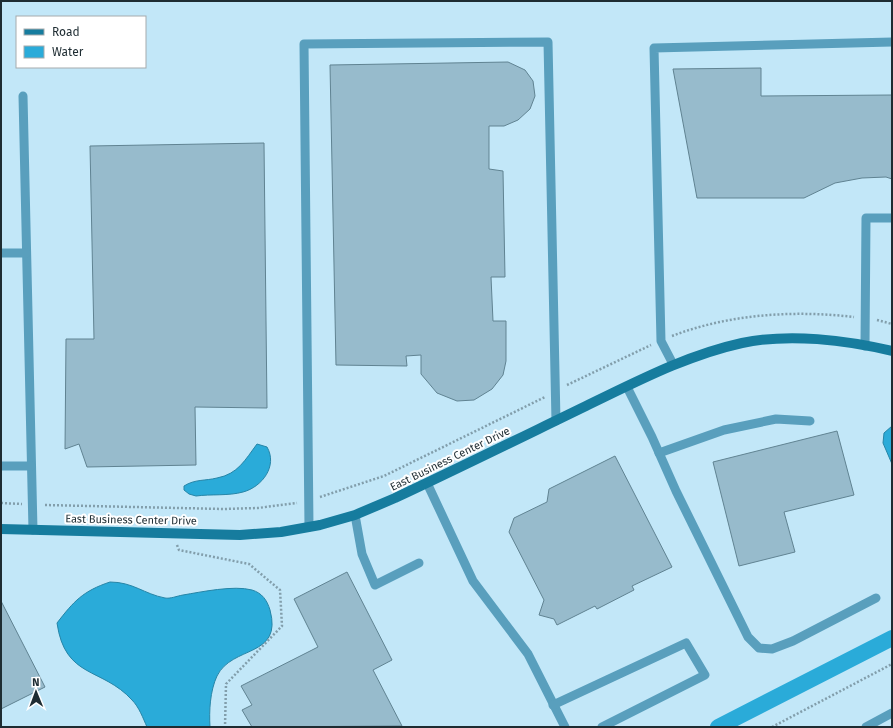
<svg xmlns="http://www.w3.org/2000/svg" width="893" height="728" font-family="'Fira Sans',sans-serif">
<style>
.water{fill:#2aabd9;stroke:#2685a7}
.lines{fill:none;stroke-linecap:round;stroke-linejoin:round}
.canal{stroke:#2aabd9;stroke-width:16}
.building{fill:#97bbcc;stroke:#608392}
.path{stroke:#829eab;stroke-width:2.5;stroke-dasharray:2 2;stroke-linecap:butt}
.lane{stroke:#599fbd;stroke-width:9}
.secondary{stroke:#167c9e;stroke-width:10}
.labels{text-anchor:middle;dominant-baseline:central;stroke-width:4;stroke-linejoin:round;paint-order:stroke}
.street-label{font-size:11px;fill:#1e2c32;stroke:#fff}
</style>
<rect width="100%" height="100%" fill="#c2e7f8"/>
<!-- water -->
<g class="water">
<path d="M892 426V464L883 443 884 433Z"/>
<path d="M257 444 267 447C278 466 262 487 243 492 229 496 211 494 196 496L189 494 184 490V486C195 479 205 481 217 478 238 474 245 460 257 444Z"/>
<path d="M110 582C133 582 144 594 165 598 170 599 177 596 183 595 201 592 234 585 252 590 262 593 267 600 270 610 283 658 232 645 217 676 210 691 209 711 210 727H147C143 718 139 707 132 700 102 667 65 679 57 623 74 601 83 591 110 582Z"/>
</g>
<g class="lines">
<!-- canal -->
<path class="canal" d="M718 727 892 638"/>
</g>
<!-- building -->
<g class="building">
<path d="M508 62 525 70 533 81 535 96 530 109 518 120 504 126H489V169L503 171 505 277H491L493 321H506V361L503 375 492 389 474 400 457 401 437 393 421 374V355L406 356 407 366 336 365 330 65Z"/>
<path d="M761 68V96L892 95V179L886 177 862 178 835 183 804 198H697L673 69Z"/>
<path d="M264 143 267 408 195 407 196 465 87 467 79 444 65 449 66 339H94L90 146Z"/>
<path d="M837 431 854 495 784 512 795 552 739 566 713 462Z"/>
<path d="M615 456 672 567 632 586 634 590 597 609 595 606 557 625 554 619 539 615 544 600 509 532 514 518 547 502 549 489Z"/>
<path d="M347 572 392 660 373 670 402 726 252 727 242 710 252 705 241 686 318 647 294 599Z"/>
<path d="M1 601 45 687 1 709Z"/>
</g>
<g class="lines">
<!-- path -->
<g class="path">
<path d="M877 320 892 324"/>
<path d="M672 336C729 314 794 310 854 317"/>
<path d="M567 385 651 345"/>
<path d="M320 497 384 476 545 397"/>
<path d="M1 503 22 504"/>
<path d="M45 505 223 509 258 508 297 503"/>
<path d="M177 545 179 550 249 564 280 590 282 626 226 684 225 727"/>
<path d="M772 727 892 664"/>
</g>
<!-- lane -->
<g class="lane">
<path d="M23 96 33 530"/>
<path d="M1 253H26"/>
<path d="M865 346 866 218H892"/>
<path d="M673 364 661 341 654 48 892 42"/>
<path d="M627 387 652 437 676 491 748 637 759 648 772 649 793 641 876 598"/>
<path d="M659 453 724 430 776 419 810 421"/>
<path d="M1 466H31"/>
<path d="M427 483 473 581 528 654 565 727"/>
<path d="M355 515 362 554 375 585 419 563"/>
<path d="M309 527 304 44 548 42 556 421"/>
<path d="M553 705 686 643 705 675 602 727"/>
<path d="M866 727 892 713"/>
</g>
<!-- secondary -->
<path class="secondary" d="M1 529 240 535 281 532 320 525 355 515 395 498C459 468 522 437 586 406 636 382 687 355 742 343 789 333 846 340 892 351"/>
</g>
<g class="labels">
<!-- street labels -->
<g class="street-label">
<text transform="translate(450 459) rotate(-26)">East Business Center Drive</text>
<text transform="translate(131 520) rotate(1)">East Business Center Drive</text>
</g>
</g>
<!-- border -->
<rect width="893" height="728" fill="none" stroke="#1e2c32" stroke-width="4"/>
<!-- legend -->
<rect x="16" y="16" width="130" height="52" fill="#ffffff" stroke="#a5abad"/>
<rect x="24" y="29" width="20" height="6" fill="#167c9e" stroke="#a5abad"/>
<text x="52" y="36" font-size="12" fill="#1e2c32">Road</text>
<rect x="24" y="46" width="20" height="12" fill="#2aabd9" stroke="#a5abad"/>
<text x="52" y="56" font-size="12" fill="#1e2c32">Water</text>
<!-- north arrow -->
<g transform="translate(36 692) rotate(359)" stroke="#ffffff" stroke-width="3" paint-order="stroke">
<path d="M0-3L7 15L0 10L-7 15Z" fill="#1e2c32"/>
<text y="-6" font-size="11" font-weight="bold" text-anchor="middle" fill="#1e2c32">N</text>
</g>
</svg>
